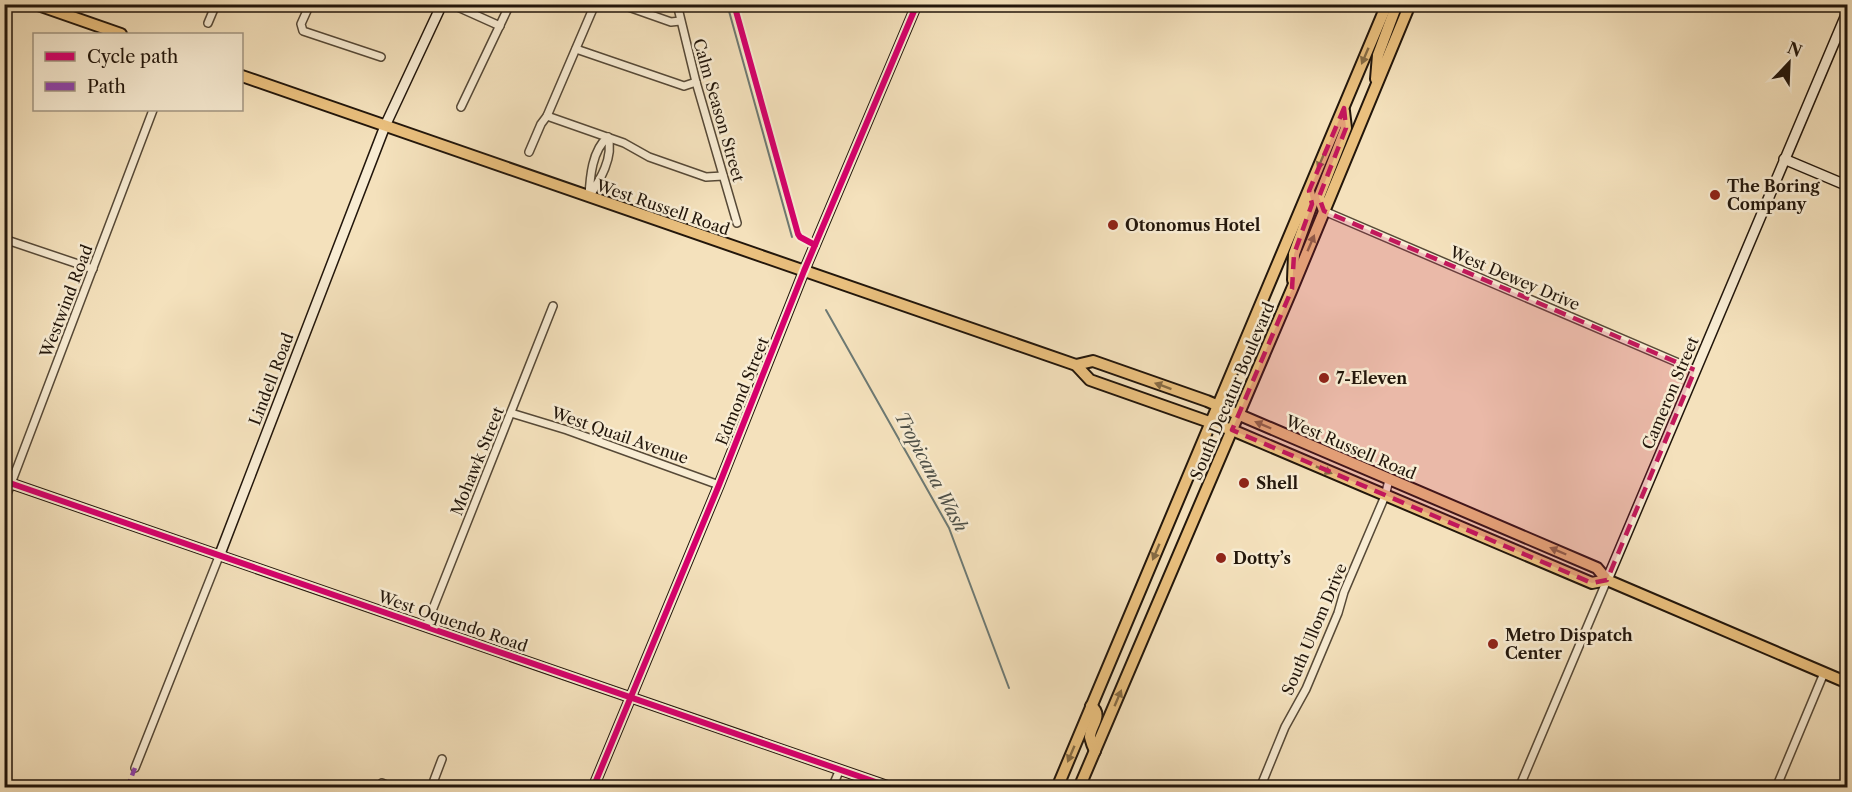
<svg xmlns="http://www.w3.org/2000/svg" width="1852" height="792" font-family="'Libre Caslon Text',serif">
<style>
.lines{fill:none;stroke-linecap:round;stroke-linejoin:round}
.stream{stroke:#6d7973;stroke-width:2}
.street-casing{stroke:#564937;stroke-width:10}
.secondary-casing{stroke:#22160b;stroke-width:12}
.primary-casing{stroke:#22160b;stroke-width:14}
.street{stroke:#f8ecd3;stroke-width:7}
.secondary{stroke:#f8ecd3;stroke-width:9}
.primary{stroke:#eac07e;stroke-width:10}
.quiet{stroke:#8e44ad;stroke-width:4.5;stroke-dasharray:9 4.5;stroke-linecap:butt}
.cycleway-casing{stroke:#f8ecd3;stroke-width:10}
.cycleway{stroke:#d6006c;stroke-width:6}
.oneway{fill:#866b44}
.marked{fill:#c2185b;fill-opacity:0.2;stroke:#c2185b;stroke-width:4.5;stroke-dasharray:12 8;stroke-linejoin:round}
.poi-dot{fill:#8f2418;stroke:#f8ecd3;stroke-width:2}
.labels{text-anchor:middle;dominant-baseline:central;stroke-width:5;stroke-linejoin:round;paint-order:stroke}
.street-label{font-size:16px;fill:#22160b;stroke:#f8ecd3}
.poi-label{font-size:16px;font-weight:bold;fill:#22160b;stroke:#f8ecd3;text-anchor:start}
.water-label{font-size:18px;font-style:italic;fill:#4e5048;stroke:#f8ecd3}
</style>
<rect width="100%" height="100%" fill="#f4e1bc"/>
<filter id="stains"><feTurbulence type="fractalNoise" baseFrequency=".00333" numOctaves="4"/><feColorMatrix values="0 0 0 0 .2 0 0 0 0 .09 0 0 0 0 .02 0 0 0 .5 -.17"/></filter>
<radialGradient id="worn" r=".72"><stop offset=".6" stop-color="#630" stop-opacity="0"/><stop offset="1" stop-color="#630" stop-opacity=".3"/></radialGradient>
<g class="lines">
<!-- stream -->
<g class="stream">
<path d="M727 4 792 237"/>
<path d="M826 310 949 528 1009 688"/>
</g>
<!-- street casing -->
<g class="street-casing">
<g id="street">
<path d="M310 4 301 24 303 31 381 57"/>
<path d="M451 4 500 26"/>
<path d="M620 4 671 22 680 21"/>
<path d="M677 4 696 82 737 223"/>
<path d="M208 23 216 4"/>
<path d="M576 49 684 86 696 82"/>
<path d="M461 107 510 4"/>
<path d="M547 116 624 143 649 157 706 177 723 176"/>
<path d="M608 137C614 157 600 180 589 197 590 177 592 150 608 137Z"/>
<path d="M529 152 541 124 547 116 595 4"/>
<path d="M1324 211 1695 370"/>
<path d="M4 239 93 269"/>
<path d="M511 413 567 430 719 485"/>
<path d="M4 502 153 110"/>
<path d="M426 626 553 306"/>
<path d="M135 768 220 554"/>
<path d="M382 783 393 788"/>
<path d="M431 788 442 759"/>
<path d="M832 788 840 769"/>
<path d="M1260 788 1285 727 1306 689 1338 613 1344 592 1385 496 1389 480"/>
<path d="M1519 788 1607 580"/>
<path d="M1776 788 1824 673"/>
</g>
</g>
<!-- secondary casing -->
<g class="secondary-casing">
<g id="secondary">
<path d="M1784 159 1848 186"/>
<path d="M4 481 893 788"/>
<path d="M220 554 385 126 442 4"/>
<path d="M1607 580 1848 10"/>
<path d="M593 788 719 485 804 271 917 4"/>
</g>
</g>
<!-- primary casing -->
<g class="primary-casing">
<g id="primary">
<path d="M35 4 121 34"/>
<path d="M242 76 1076 365 1090 380 1232 430 1592 583 1607 580"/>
<path d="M1376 79 1378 55 1397 4"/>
<path d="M1324 211 1319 197 1346 128 1344 111"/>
<path d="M1293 280 1294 254 1312 204 1309 191"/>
<path d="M1076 365 1093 361 1207 401 1597 568 1607 580 1848 683"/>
<path d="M1091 706C1104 715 1090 726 1090 737 1091 741 1093 747 1095 751"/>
<path d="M1057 788 1387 4"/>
<path d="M1079 788 1292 289 1410 4"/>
</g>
</g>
<!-- street -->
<use href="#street" class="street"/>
<!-- secondary -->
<use href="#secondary" class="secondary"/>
<!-- primary -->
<use href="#primary" class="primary"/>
<!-- quiet -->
<path class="quiet" d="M127 788 135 768"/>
<!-- cycleway casing -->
<g class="cycleway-casing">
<g id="cycleway">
<path d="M734 4 798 234 800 237 815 245"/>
<path d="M4 481 893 788"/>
<path d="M593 788 719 485 804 271 917 4"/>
</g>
</g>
<!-- cycleway -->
<use href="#cycleway" class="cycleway"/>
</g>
<!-- one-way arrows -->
<defs><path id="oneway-solid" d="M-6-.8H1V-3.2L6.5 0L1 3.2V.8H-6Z" transform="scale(1.5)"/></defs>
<g class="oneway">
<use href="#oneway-solid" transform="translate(1365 56) rotate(113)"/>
<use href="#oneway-solid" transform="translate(1321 161) rotate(113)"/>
<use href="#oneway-solid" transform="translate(1311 243) rotate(-67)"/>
<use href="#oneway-solid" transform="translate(1163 386) rotate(-160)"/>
<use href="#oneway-solid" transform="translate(1263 425) rotate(-157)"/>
<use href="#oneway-solid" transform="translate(1324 470) rotate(24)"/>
<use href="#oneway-solid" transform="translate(1558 551) rotate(-157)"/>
<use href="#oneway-solid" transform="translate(1156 552) rotate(113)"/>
<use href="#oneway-solid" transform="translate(1118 698) rotate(-67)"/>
<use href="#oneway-solid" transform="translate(1071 754) rotate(113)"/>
</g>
<!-- marked area -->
<path class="marked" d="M1344 108 1346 128 1319 197 1324 211 1695 370 1607 580 1592 583 1232 430 1292 289 1294 254 1312 204 1309 191Z"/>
<!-- markers -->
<g class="poi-dot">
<circle cx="1715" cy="195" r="6"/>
<circle cx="1113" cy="225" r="6"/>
<circle cx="1324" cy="378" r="6"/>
<circle cx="1244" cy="483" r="6"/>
<circle cx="1221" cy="558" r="6"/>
<circle cx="1493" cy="644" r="6"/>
</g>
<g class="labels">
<!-- street labels -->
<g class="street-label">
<text transform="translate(719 110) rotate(74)">Calm Season Street</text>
<text transform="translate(663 207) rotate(19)">West Russell Road</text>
<text transform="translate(1515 278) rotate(23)">West Dewey Drive</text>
<text transform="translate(66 301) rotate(-69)">Westwind Road</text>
<text transform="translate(271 379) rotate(-69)">Lindell Road</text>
<text transform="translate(742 391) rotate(-68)">Edmond Street</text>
<text transform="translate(1232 391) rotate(-67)">South Decatur Boulevard</text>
<text transform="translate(1670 393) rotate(-67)">Cameron Street</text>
<text transform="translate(620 435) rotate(19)">West Quail Avenue</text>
<text transform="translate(1351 447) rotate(23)">West Russell Road</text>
<text transform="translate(477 461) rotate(-68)">Mohawk Street</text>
<text transform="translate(453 621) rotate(19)">West Oquendo Road</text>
<text transform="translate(1314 629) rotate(-67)">South Ullom Drive</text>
</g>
<!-- poi labels -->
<g class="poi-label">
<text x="1727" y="186">The Boring<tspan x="1727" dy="18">Company</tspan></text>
<text x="1125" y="225">Otonomus Hotel</text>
<text x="1336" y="378">7-Eleven</text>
<text x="1256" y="483">Shell</text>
<text x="1233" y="558">Dotty’s</text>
<text x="1505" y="635">Metro Dispatch<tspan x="1505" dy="18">Center</tspan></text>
</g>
<!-- water labels -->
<g class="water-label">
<text transform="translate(931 472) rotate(62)">Tropicana Wash</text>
</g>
</g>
<!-- margin -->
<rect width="1852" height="792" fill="none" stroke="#f4e1bc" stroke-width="24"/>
<rect x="6" y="6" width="1840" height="780" fill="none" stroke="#22160b" stroke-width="3"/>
<rect x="12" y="12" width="1828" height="768" fill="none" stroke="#22160b" stroke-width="1.5"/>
<!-- legend -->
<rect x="33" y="33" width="210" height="78" fill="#f8ecd3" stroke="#a29683" stroke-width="1.5"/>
<rect x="45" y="52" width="30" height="9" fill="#d6006c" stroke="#a29683" stroke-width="1.5"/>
<text x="87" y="63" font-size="18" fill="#22160b">Cycle path</text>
<rect x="45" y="82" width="30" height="9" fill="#8e44ad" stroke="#a29683" stroke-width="1.5"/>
<text x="87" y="93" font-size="18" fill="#22160b">Path</text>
<!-- north arrow -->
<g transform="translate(1789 63) rotate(23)" stroke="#f8ecd3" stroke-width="4.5" paint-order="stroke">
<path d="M0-4.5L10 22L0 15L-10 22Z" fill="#22160b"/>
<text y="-9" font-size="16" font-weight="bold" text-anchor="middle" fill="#22160b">N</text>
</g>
<rect width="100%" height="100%" filter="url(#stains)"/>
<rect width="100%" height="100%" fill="url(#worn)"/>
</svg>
